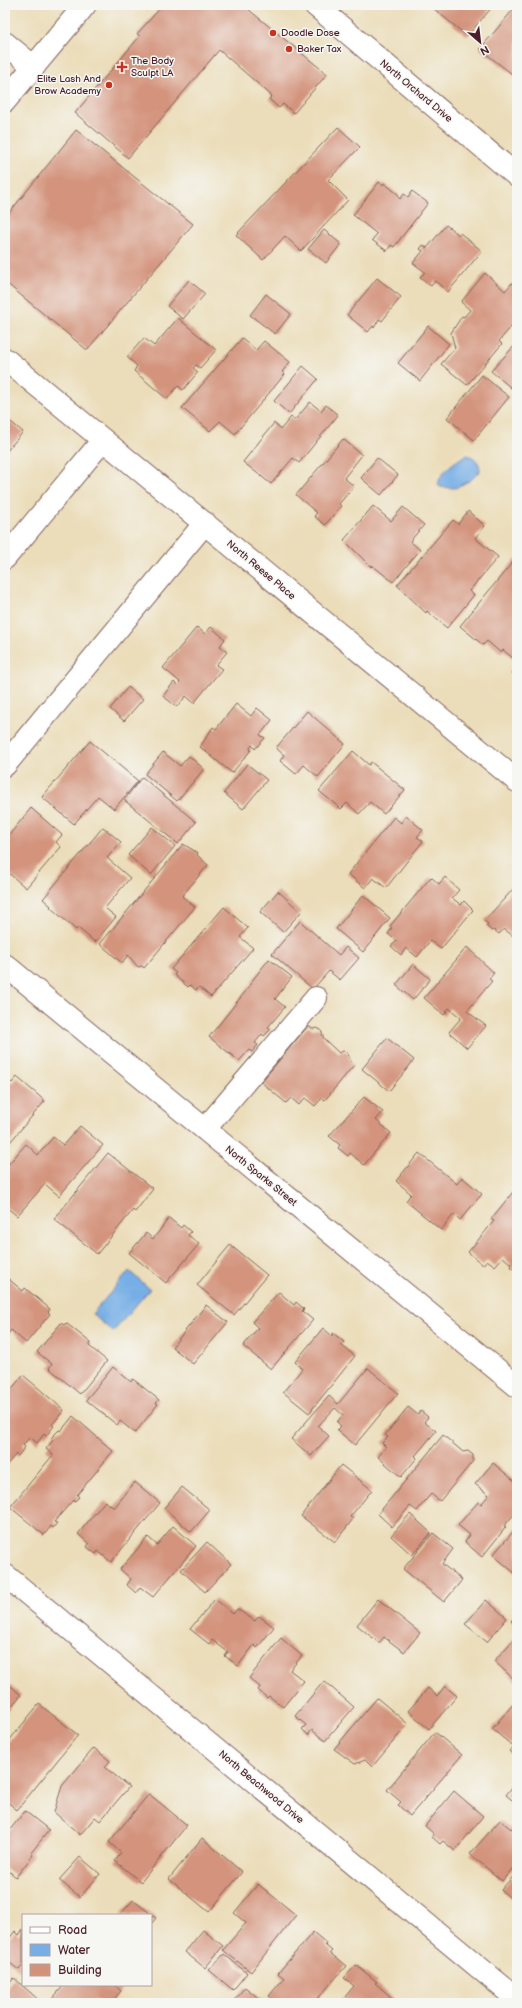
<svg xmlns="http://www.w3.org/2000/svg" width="522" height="2008" font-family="'Balsamiq Sans',sans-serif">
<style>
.water{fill:#76aee5;stroke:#606688}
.building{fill:#d3937b}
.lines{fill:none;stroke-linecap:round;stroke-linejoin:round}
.minor-casing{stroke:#82625d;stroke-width:24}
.major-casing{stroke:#82625d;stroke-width:24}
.minor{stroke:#fff;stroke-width:22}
.major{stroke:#fff;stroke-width:22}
.poi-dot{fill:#c8321e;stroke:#f6f6f2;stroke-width:1.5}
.labels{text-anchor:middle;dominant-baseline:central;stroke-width:3;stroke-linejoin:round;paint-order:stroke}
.poi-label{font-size:10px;fill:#4a1f2b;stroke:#f6f6f2;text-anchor:start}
.street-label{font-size:10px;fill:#4a1f2b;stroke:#f6f6f2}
</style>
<rect width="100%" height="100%" fill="#f6f6f2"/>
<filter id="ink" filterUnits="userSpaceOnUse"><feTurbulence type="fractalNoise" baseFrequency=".025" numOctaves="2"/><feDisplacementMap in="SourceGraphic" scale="8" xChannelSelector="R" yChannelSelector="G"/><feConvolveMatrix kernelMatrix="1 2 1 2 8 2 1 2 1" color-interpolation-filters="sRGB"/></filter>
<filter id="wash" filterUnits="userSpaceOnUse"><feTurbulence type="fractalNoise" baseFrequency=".012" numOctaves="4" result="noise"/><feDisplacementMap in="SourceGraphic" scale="16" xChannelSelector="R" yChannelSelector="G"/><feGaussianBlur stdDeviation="0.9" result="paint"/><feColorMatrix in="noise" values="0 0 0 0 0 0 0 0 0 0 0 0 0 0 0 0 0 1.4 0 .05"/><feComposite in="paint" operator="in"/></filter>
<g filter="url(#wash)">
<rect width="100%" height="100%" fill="#ebddb9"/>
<!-- water -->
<g class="water">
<path d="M467 455C475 457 480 462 480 471L471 480 455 488 440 487 438 485C440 471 455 461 467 455Z"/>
<path d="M129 1271 150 1289 113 1332 92 1314Z"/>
</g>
<g id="blocks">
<!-- building -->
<g class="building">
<path d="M163 5H243L327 74 294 113 283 104 279 108 269 99 272 96 219 50 128 158 75 113 140 36 137 34Z"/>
<path d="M432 5H494L467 36 433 8Z"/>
<path d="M517 5V78L480 49Z"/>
<path d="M338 127 360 147 328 180 348 200 301 251 285 236 263 260 236 235Z"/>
<path d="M76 130 193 224 87 350 5 282V218Z"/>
<path d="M379 182 383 185 384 183 399 195 398 197 400 199 404 194 408 197 412 191 428 203 394 247 391 245 387 251 372 240 377 234 353 215Z"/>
<path d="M446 225 459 235 460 233 482 251 448 292 435 281 431 286 420 277 425 272 413 263 423 251 420 249 423 245 427 248Z"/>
<path d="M324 230 341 244 326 263 308 249Z"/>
<path d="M485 273 505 291 512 283 517 287V320L499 341 502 344 467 385 441 364 455 348 451 333 462 316 464 317 470 310 461 302Z"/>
<path d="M377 278 401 297 382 321 379 319 374 328 373 326 368 332 347 315Z"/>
<path d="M189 280 205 294 183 319 167 306Z"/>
<path d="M266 294 291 314 275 334 250 315Z"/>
<path d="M178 318 216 350 200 368 196 365 193 368 198 372 183 390 178 386 167 399 134 371 137 366 127 357 144 338 154 346Z"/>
<path d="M428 326 449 344 420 381 398 363Z"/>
<path d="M242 338 256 350 264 341 290 362 282 372 285 374 235 434 220 421 210 431 182 408Z"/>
<path d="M517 343V393L491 371Z"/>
<path d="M303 366 318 379 289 414 274 401Z"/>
<path d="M482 375 509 397 474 440 447 418Z"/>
<path d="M310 402 321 411 326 405 338 415 299 463 293 458 271 484 243 462 274 423 281 429 291 417 295 420Z"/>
<path d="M5 417 23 432 5 453Z"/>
<path d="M343 439 362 455 344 478 354 486 339 504 341 506 325 525 314 516 317 513 296 495Z"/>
<path d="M377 458 398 475 381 495 361 478Z"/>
<path d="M373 506 391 521 403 507 424 525 410 541 420 550 393 582 372 565 371 567 344 540Z"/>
<path d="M468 511 485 526 475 538 498 557 469 591 474 595 447 628 427 611 426 613 397 585 453 520 458 524Z"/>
<path d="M516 558 517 655 514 659 503 650 501 653 487 641 483 645 460 626Z"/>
<path d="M197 627 205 634 211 627 225 639 220 646 227 652 216 665 222 669 194 703 186 696 177 707 163 696 174 682 177 685 180 682 163 668Z"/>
<path d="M517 667V677L512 673Z"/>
<path d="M128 687 143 699 124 721 110 709Z"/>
<path d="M236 704 251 716 257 708 272 720 260 735 265 738 255 749 252 745 250 748 251 750 232 773 200 747 213 727 216 729Z"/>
<path d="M307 711 345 744 318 777 304 765 296 774 280 761 284 755 276 748Z"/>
<path d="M90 741 138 781 114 809 98 796 74 824 42 797Z"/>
<path d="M353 751 369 765 371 762 405 790 384 814 370 802 359 814 347 803 341 809 319 791Z"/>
<path d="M163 752 180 766 189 756 204 769 177 801 145 774Z"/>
<path d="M247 764 267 780 243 809 224 793Z"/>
<path d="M142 777 196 822 178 844 124 800Z"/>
<path d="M31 808 62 835 56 842 61 847 26 888 5 870V840Z"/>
<path d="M406 816 423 830 417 837 423 841 386 888 373 878 365 888 348 874 394 817 401 823Z"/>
<path d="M103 827 121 842 107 858 130 878 105 908 116 917 95 942 78 928 76 930 50 907 51 906 43 899Z"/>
<path d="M152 827 175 846 151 875 128 855Z"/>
<path d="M183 844 198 853 197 855 208 865 182 896 195 907 144 968 142 966 138 967 128 955 122 963 100 944Z"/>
<path d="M431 877 439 884 445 877 459 890 452 898 461 905 464 901 473 910 441 949 430 941 417 957 406 948 401 955 391 946 397 941 388 934 392 928 390 926Z"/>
<path d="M515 887 517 888V939L504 929 499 934 494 930 492 931 486 926 488 924 484 921Z"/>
<path d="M278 891 301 912 283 932 260 912Z"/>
<path d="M363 895 390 918 363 952 336 929Z"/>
<path d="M224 907 248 928 240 937 253 948 211 997 199 987 196 990 190 985 188 987 174 975 176 973 171 969Z"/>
<path d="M300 921 339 955 346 947 359 958 340 980 329 971 313 989 272 954Z"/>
<path d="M467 947 494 973 489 979 492 981 467 1011 486 1026 467 1048 449 1032 461 1018 449 1008 444 1015 424 998Z"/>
<path d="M269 959 292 977 275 999 285 1007 268 1027 271 1029 264 1036 262 1034 255 1043 258 1045 252 1052 249 1050 239 1061 209 1037 252 983 251 982Z"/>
<path d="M413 964 430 979 413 1000 396 985Z"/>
<path d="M308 1026 313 1029 317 1028 321 1030 324 1039 339 1053 343 1051 347 1052 351 1062 354 1065 325 1100 322 1098 315 1106 305 1098 299 1105 291 1098 286 1103 261 1082Z"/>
<path d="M387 1038 414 1060 389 1091 362 1069Z"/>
<path d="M6 1077 12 1083 17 1077 45 1101 5 1148Z"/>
<path d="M364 1097 383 1112 376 1120 391 1133 364 1165 350 1153 348 1156 338 1148 340 1145 329 1136Z"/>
<path d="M80 1126 103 1145 59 1196 45 1184 17 1216 5 1206V1168L26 1144 38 1155 53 1137 63 1145Z"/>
<path d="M108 1153 153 1189 135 1212 133 1210 97 1254 54 1219Z"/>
<path d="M419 1153 457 1184 462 1177 482 1194 460 1220 454 1214 441 1230 406 1201 411 1194 396 1181Z"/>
<path d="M517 1187V1272L510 1266 511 1264 503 1257 495 1266 487 1260 483 1265 468 1252 494 1221 491 1219Z"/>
<path d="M169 1218 181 1228 183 1225 191 1232 188 1235 199 1244 166 1283 129 1253 146 1233 153 1239Z"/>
<path d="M230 1245 267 1275 234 1315 197 1285Z"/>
<path d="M5 1276 23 1291 25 1288 50 1309 48 1312 50 1314 26 1343 11 1330 8 1334 5 1332Z"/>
<path d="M279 1292 294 1305 296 1302 304 1309 302 1311 313 1320 271 1369 243 1346 258 1328 252 1322Z"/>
<path d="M206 1305 228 1322 193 1364 172 1347Z"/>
<path d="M61 1323 64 1325 66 1323 91 1343 89 1346 107 1361 80 1394 49 1368 52 1364 37 1352Z"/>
<path d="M323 1328 332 1336 333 1333 344 1342 341 1345 355 1356 309 1413 283 1392 302 1369 295 1362Z"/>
<path d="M113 1367 131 1382 133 1379 159 1400 156 1403 158 1404 135 1433 120 1421 117 1425 86 1400Z"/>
<path d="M368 1368 398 1393 355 1445 337 1430 341 1426 337 1422 343 1415 335 1408 318 1426 329 1436 311 1456 291 1439 329 1396 338 1404Z"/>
<path d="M23 1375 64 1410 52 1425 54 1426 46 1436 44 1434 37 1443 30 1437 23 1445 25 1447 18 1456 16 1454 5 1467V1397Z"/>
<path d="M408 1407 418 1415 421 1411 428 1417 424 1422 436 1431 415 1456 417 1458 401 1477 378 1457 386 1447 382 1443 388 1437 385 1435Z"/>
<path d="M73 1416 113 1451 77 1495 79 1497 74 1502 73 1500 54 1522 57 1523 53 1528 51 1526 44 1535 10 1507 53 1455 46 1449 53 1440 51 1438 59 1430 61 1431Z"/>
<path d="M443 1435 463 1452 468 1451 473 1455V1461L440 1501 431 1494 417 1511 410 1506 392 1527 378 1514Z"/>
<path d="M493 1463 517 1483V1511L504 1526 506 1527 482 1557 465 1542 470 1535 458 1525 478 1502 481 1504 489 1495 475 1484Z"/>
<path d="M341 1465 372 1490 350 1517 353 1519 335 1542 301 1516Z"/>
<path d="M135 1482 160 1503 111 1562 98 1551 96 1554 87 1547 89 1544 78 1534 105 1501 114 1508Z"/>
<path d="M182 1487 210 1510 191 1532 164 1508Z"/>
<path d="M410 1514 431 1533 412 1555 391 1536Z"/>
<path d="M173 1526 196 1546 153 1597 140 1587 136 1593 127 1585 131 1579 120 1569 148 1537 157 1545Z"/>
<path d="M517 1527V1575L493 1555Z"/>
<path d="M433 1533 453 1549 442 1564 462 1580 444 1602 403 1569Z"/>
<path d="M207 1542 231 1564 205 1592 181 1570Z"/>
<path d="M215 1599 233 1614 237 1609 255 1621 259 1616 274 1627 257 1648 254 1645 238 1666 225 1656 228 1652 212 1640 209 1644 190 1629Z"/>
<path d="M378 1599 420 1633 404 1652 384 1637 379 1643 357 1625Z"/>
<path d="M486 1600 507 1618 487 1642 465 1624Z"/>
<path d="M517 1614V1626L511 1621Z"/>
<path d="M281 1638 302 1656 290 1670 304 1681 283 1707 269 1696 267 1698 258 1690 260 1687 249 1678Z"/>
<path d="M515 1638 517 1641V1682L494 1661Z"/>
<path d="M5 1681 21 1695 5 1714Z"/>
<path d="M324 1681 354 1707 325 1741 312 1730 308 1735 302 1729 306 1725 295 1716Z"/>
<path d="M445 1686 457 1696 429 1729 408 1711 428 1688 437 1696Z"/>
<path d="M377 1698 408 1724 372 1767 365 1760 355 1764 334 1749Z"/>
<path d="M514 1703 517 1705V1758L509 1751 514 1747 492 1729Z"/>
<path d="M39 1704 78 1735 17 1810 5 1800V1741L6 1740 8 1742Z"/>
<path d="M435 1732 462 1755 410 1816 398 1805 401 1802 387 1790Z"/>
<path d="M94 1748 110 1761 105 1767 129 1787 100 1821 95 1817 80 1835 54 1812 62 1786Z"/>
<path d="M517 1781V1804L506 1795Z"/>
<path d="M454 1791 483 1816 455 1851 443 1841 440 1844 432 1837 434 1834 425 1826Z"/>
<path d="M149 1794 187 1825 141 1882 115 1861 121 1853 109 1842Z"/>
<path d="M25 1811 49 1830 31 1853 33 1855 16 1877 5 1868V1836Z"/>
<path d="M500 1820 511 1829 517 1822V1863L502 1881 470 1854Z"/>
<path d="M202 1838 242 1872 209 1912 169 1879Z"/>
<path d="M80 1857 100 1874 80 1897 59 1880Z"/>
<path d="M517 1872V1904L501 1890Z"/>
<path d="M258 1884 296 1915 251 1972 223 1950 246 1923 234 1913Z"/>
<path d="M133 1900 156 1918 151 1924V1915H120Z"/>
<path d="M23 1929V1965L19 1970 5 1959V1944L15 1931 19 1935Z"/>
<path d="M203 1930 223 1946 205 1968 185 1952Z"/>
<path d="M313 1932 326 1943 325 1945 332 1951 330 1953 346 1966 314 2003H277L269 1996 284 1978 278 1973Z"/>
<path d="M224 1954 247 1973 233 1990 209 1970Z"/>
<path d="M356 1965 377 1982 375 1983 398 2003H340L354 1986 344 1978Z"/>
<path d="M14 1978 41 2002 40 2003H5V1989Z"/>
<path d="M64 1985H115L121 1991 111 2003H99L95 2000 92 2003H56L52 1999Z"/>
<path d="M245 1987 265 2003H232Z"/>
</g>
</g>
</g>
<g filter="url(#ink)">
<use href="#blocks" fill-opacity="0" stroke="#82625d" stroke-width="1"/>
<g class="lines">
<!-- minor casing -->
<g class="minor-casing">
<g id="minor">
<path d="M315 5 517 176"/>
<path d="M5 43 34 67"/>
<path d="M5 359 517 781"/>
<path d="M5 558 103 440"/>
<path d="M5 765 205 523"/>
<path d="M5 965 517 1386"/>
<path d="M205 1129 316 998"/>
<path d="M5 1575 517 1999"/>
</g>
</g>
<!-- major casing -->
<g class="major-casing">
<path id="major" d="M5 101 85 5"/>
</g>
<!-- minor -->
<use href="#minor" class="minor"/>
<!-- major -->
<use href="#major" class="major"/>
</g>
</g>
<!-- markers -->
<g class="poi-dot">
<circle cx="273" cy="33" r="4"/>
<circle cx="289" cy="49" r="4"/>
<path d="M120 61h4v4h4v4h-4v4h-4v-4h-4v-4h4z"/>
<circle cx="109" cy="85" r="4"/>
</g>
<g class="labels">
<!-- poi labels -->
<g class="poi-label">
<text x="281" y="33">Doodle Dose</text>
<text x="297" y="49">Baker Tax</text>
<text x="131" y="61">The Body<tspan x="131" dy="12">Sculpt LA</tspan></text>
<text x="101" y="79" text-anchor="end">Elite Lash And<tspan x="101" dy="12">Brow Academy</tspan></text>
</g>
<!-- street labels -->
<g class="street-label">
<text transform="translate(416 91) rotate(40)">North Orchard Drive</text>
<text transform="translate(261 570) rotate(40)">North Reese Place</text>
<text transform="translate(261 1176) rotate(39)">North Sparks Street</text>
<text transform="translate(261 1787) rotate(40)">North Beachwood Drive</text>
</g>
</g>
<!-- margin -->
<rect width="522" height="2008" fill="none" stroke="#f6f6f2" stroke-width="20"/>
<!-- legend -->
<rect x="22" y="1914" width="130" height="72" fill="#f6f6f2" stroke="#b1a0a2"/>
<rect x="30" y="1927" width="20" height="6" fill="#ffffff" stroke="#b1a0a2"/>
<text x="58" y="1934" font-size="12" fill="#4a1f2b">Road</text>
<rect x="30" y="1944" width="20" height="12" fill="#76aee5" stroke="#b1a0a2"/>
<text x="58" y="1954" font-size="12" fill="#4a1f2b">Water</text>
<rect x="30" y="1964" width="20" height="12" fill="#d3937b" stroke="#b1a0a2"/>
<text x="58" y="1974" font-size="12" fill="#4a1f2b">Building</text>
<!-- north arrow -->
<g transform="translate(480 42) rotate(152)" stroke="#f6f6f2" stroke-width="3" paint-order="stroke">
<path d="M0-3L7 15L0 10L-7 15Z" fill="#4a1f2b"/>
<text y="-6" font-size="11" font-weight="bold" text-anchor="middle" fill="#4a1f2b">N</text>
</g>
</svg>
